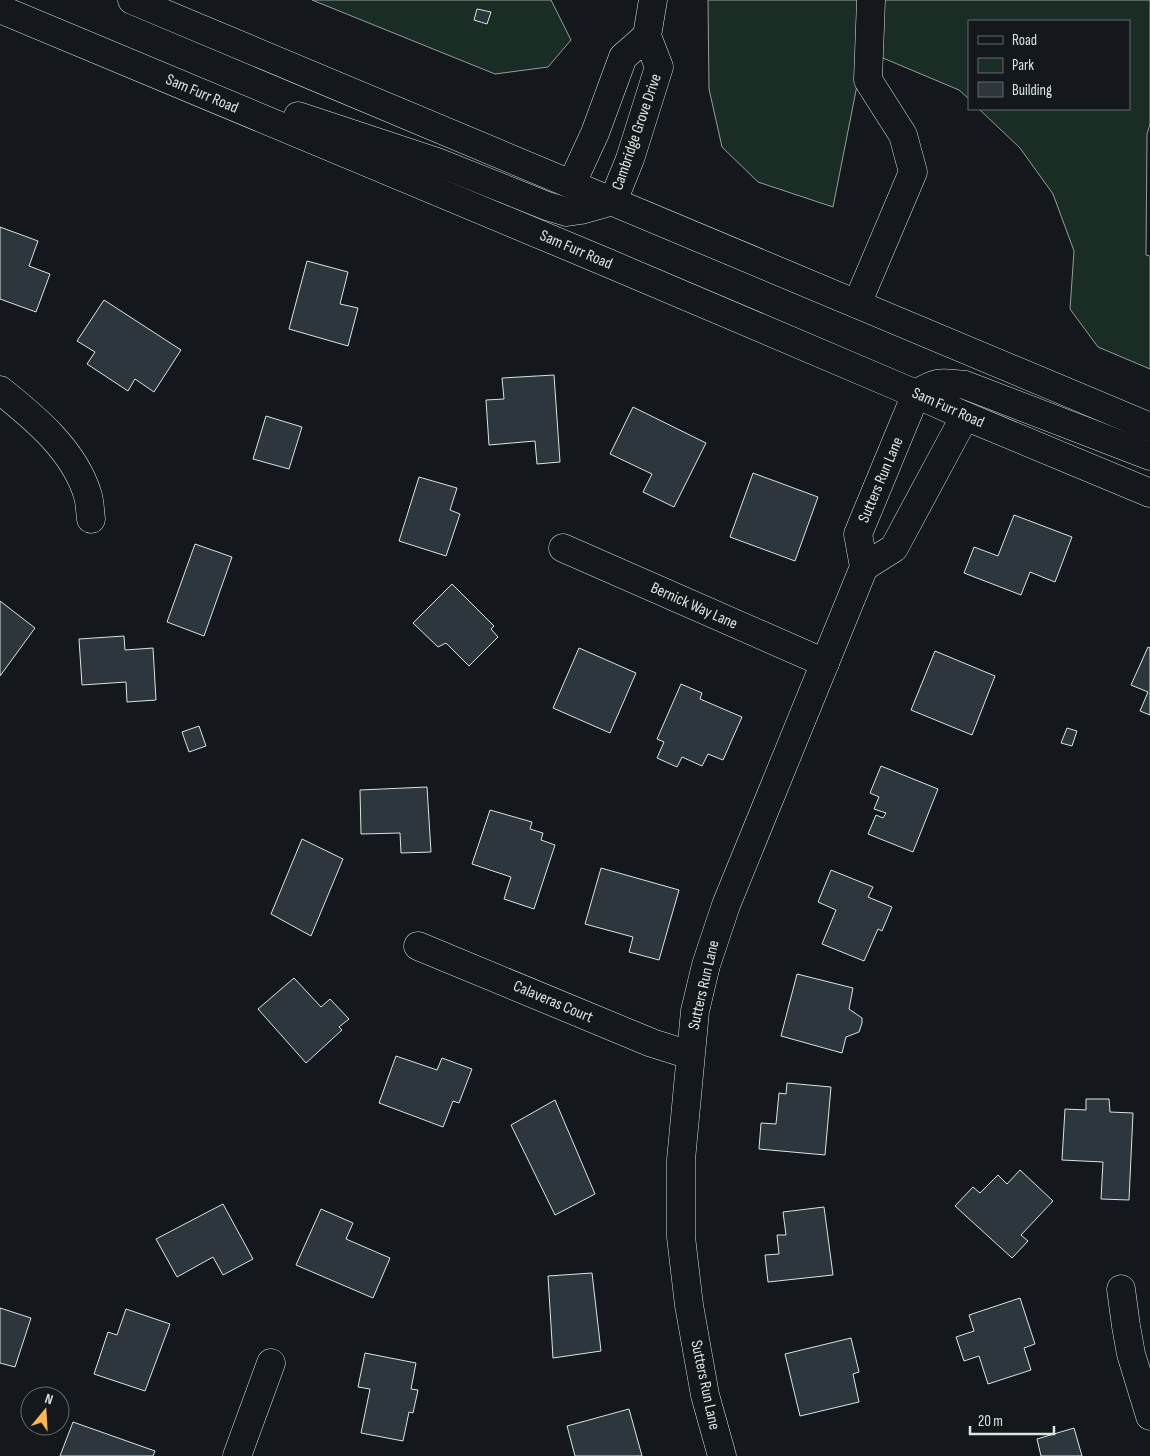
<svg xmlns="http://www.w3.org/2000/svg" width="1150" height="1456" font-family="'Sofia Sans Condensed',sans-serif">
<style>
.green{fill:#1a2d24;stroke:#939e99}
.building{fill:#2c363c;stroke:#d8e6dc}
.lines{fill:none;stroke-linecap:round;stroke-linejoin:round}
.minor-casing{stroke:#d8e6dc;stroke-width:29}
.major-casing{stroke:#d8e6dc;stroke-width:29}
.minor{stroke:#14181c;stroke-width:28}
.major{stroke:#14181c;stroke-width:28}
.labels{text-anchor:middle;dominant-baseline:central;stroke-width:4;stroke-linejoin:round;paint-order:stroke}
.street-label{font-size:16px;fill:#d8e6dc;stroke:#14181c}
</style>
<rect width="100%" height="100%" fill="#14181c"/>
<!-- green -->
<g class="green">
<path d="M312 0H551L571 40 548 67 495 74Z"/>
<path d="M708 0H1150V124L1147 134 1146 255 1150 256V369L1098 347 1070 309 1074 251 1053 194 1020 148 979 109H1129V21H969V99L959 90 864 50 833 207 758 182 722 147 709 89Z"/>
</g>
<!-- building -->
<g class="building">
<path d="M477 9 491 12 487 24 474 20Z"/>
<path d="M0 227 38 241 29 266 50 274 36 312 0 299Z"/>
<path d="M307 261 348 272 340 304 358 308 348 346 289 329Z"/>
<path d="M104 300 181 350 154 392 135 379 128 391 87 364 95 352 77 341Z"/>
<path d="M554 375 560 462 537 464 535 441 489 445 486 400 504 399 502 378Z"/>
<path d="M633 407 706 443 674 507 643 492 652 474 610 454Z"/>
<path d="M266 416 302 427 289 469 253 459Z"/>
<path d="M753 473 818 497 795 561 730 537Z"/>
<path d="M419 477 457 488 450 510 460 514 446 556 399 541Z"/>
<path d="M1014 515 1072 537 1055 582 1030 572 1021 595 964 573 974 547 998 556Z"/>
<path d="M195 544 232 557 204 636 167 622Z"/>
<path d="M452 584 494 626 491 629 498 637 469 666 446 643 438 647 413 623Z"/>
<path d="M0 601 35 628 0 676Z"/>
<path d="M124 636 125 650 153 648 156 700 127 702 126 682 82 685 79 639Z"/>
<path d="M1148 647 1150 648V715L1140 711 1148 692 1131 685Z"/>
<path d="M579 648 636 673 610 733 553 708Z"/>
<path d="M935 651 995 676 972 735 911 710Z"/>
<path d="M681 684 702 693 700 699 742 717 723 760 708 754 702 766 682 757 677 767 657 758 664 742 657 739Z"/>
<path d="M199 726 206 746 189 752 182 732Z"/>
<path d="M1067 728 1077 731 1072 746 1061 743Z"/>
<path d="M881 766 938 789 913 852 868 834 876 815 883 818 886 813 874 809 879 797 870 793Z"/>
<path d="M427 787 431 852 401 853 400 833 361 834 360 790Z"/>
<path d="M490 810 532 822 530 829 543 833 541 840 555 845 534 909 504 899 511 877 472 864Z"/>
<path d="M302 839 343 859 311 936 271 914Z"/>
<path d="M601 868 679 890 659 960 629 952 633 937 585 924Z"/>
<path d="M831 870 873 887 868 897 892 907 882 931 878 929 864 961 822 944 836 910 818 902Z"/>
<path d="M797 974 853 988 849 1009 862 1018V1023L859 1032 846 1037 842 1053 781 1036Z"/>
<path d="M294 978 321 1007 330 999 349 1019 339 1027 342 1030 306 1063 258 1009Z"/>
<path d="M396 1056 437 1070 442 1058 472 1069 459 1103 453 1101 443 1127 379 1103Z"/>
<path d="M787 1083 831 1087 825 1155 759 1149 761 1123 776 1124 779 1093 786 1094Z"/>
<path d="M1086 1099H1109L1110 1112 1133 1113 1129 1200 1101 1199 1103 1162 1062 1160 1065 1109 1086 1110Z"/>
<path d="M555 1100 595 1194 555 1215 511 1125Z"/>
<path d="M1020 1170 1053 1201 1021 1235 1028 1241 1012 1258 955 1206 973 1187 980 1193 998 1175 1007 1184Z"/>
<path d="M223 1204 253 1259 223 1275 213 1257 177 1277 156 1239Z"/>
<path d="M824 1207 833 1275 768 1282 765 1255 779 1254 777 1235H786L783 1212Z"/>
<path d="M321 1209 353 1223 346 1239 390 1258 373 1298 296 1265Z"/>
<path d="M592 1273 601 1351 553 1358 548 1276Z"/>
<path d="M1020 1298 1035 1344 1024 1348 1031 1370 988 1384 979 1356 964 1361 956 1337 974 1331 969 1315Z"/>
<path d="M0 1308 31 1318 15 1367 0 1363Z"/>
<path d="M126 1309 170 1324 145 1391 94 1374 108 1332 117 1335Z"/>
<path d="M851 1338 859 1372 853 1374 859 1402 800 1416 785 1354Z"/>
<path d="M365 1353 416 1363 411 1389 418 1390 413 1413 409 1412 403 1441 361 1433 370 1389 358 1387Z"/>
<path d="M629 1409 642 1456H575L567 1426Z"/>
<path d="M73 1422 155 1451 153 1456H60Z"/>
<path d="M1074 1428 1082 1456H1041L1037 1439Z"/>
</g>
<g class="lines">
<!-- minor casing -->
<g class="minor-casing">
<g id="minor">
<path d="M572 183 595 133 623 57 647 36"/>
<path d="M613 201 630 159 659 67 647 36 653 0"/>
<path d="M857 304 913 172 903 135 868 80 871 0"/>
<path d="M0 390C35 418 75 451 88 496 90 503 90 512 91 519"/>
<path d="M563 548 825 663"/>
<path d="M864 567 894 548 965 416"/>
<path d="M418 946 652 1043 690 1055"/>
<path d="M1121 1289 1126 1326 1131 1354 1150 1416"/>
<path d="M237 1456 271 1363"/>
<path d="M722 1456 705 1395 689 1305 681 1237V1160L695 1011 706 965 726 905 864 567 858 534 916 394"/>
</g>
</g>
<!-- major casing -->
<g class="major-casing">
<g id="major">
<path d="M132 0 1150 427"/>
<path d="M0 9 608 263 916 394 965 416 1150 493"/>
<path d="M298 116 437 162 547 206 567 212 581 210 613 201"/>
<path d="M916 394C937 381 941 382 965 385L1150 456"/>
</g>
</g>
<!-- minor -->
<use href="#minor" class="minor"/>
<!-- major -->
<use href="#major" class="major"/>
</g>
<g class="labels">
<!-- street labels -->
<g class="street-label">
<text transform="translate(202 94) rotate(23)">Sam Furr Road</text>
<text transform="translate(637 132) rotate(-71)">Cambridge Grove Drive</text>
<text transform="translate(576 250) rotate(23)">Sam Furr Road</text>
<text transform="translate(948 408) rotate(24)">Sam Furr Road</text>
<text transform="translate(881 480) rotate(-67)">Sutters Run Lane</text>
<text transform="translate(694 606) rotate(24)">Bernick Way Lane</text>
<text transform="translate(704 985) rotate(-77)">Sutters Run Lane</text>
<text transform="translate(553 1002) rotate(23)">Calaveras Court</text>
<text transform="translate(705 1385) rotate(78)">Sutters Run Lane</text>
</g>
</g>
<!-- legend -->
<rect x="968" y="20" width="162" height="90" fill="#14181c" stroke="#626a69"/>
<rect x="978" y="36" width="25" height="8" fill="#14181c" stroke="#626a69"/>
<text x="1012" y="45" font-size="15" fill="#d8e6dc">Road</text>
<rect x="978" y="58" width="25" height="15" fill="#1a2d24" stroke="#626a69"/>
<text x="1012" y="70" font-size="15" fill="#d8e6dc">Park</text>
<rect x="978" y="82" width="25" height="15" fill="#2c363c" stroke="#626a69"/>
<text x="1012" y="95" font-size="15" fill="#d8e6dc">Building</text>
<!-- north arrow -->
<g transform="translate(45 1411) rotate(18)"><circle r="24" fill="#14181c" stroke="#626a69"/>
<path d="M0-4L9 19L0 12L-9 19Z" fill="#ffb74d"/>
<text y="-8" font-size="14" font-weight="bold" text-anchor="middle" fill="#d8e6dc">N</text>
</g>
<!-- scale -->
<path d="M970 1426v8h84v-8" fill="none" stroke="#d8e6dc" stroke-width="2.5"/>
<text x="978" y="1426" font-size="15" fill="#d8e6dc" stroke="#14181c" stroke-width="4" paint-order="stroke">20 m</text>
</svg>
